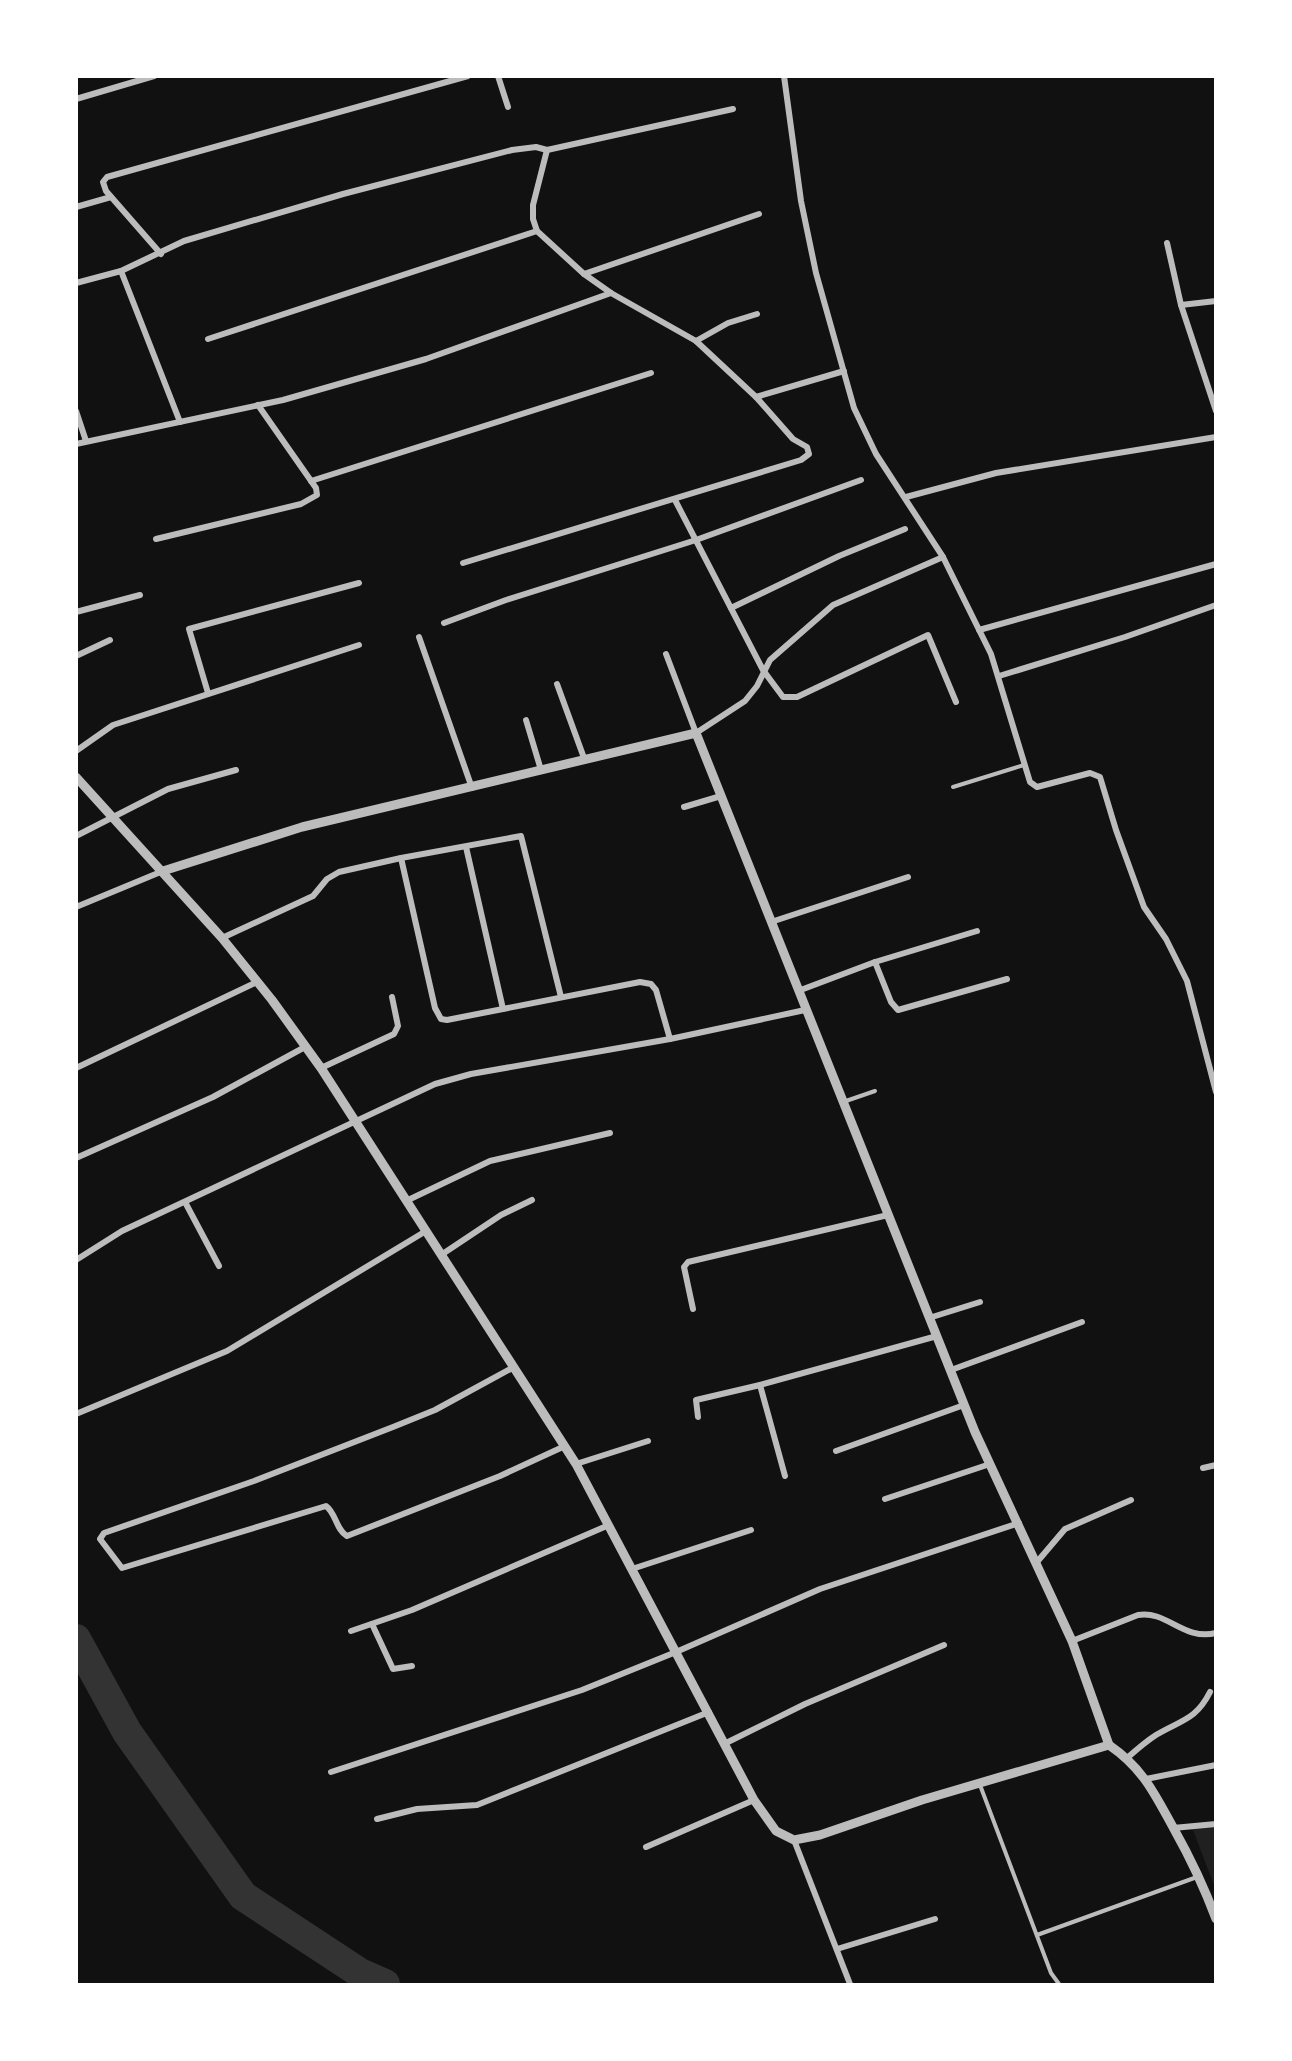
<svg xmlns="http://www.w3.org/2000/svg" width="1292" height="2061" font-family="'Roboto Condensed',sans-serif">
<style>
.green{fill:#202020}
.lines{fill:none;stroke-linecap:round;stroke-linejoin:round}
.river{stroke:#333;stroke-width:30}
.service{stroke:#bcbcbc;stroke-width:4}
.minor{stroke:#bcbcbc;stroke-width:6}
.tertiary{stroke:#bcbcbc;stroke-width:9}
</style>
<rect width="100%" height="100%" fill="#111"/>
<!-- green -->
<path class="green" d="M1215 1826V1888L1192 1827Z"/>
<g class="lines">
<!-- river -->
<path class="river" d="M76 1639 127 1732 243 1896 360 1973 385 1984"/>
<!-- service -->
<g class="service">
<path d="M953 787 1024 765"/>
<path d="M843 1102 875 1091"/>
<path d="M980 1785 1051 1973 1059 1984"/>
<path d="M1037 1935 1197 1877"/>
</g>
<!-- minor -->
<g class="minor">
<path d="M498 76 508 107"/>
<path d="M784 76 801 201 816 273 854 408 876 454 943 557 991 654 1030 782 1037 787 1090 773 1100 777 1116 830 1144 907 1166 939 1187 981 1216 1092"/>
<path d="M76 99 154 76"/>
<path d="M76 207 111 197"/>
<path d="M1167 243 1181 305 1216 411"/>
<path d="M161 254 106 191 103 182 107 177 468 76"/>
<path d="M121 271 180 422"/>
<path d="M584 274 759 214"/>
<path d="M76 283 121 271 184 241 343 194 512 150 536 147 547 150 733 109"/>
<path d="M1181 305 1216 301"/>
<path d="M208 339 537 231"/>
<path d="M696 341 728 323 757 314"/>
<path d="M756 397 844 371"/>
<path d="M76 411 86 441"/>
<path d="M76 444 283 400 426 359 611 293"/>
<path d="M311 481 651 373"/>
<path d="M906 497 996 473 1216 437"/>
<path d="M675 500 763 670 783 697H797L928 635 956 702"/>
<path d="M156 539 301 504 317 495 316 488 258 405"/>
<path d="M463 563 801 460 809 454 807 447 793 439 756 397 696 341 611 293 584 274 537 231 533 219V205L547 150"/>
<path d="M731 608 839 556 905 529"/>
<path d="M76 612 140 595"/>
<path d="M444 623 506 600 696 540 861 480"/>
<path d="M979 630 1216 564"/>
<path d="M419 637 472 788"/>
<path d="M666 654 696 733 745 701 757 686 770 660 833 605 943 557"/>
<path d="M76 656 110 640"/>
<path d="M999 676 1125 637 1216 605"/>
<path d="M557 684 584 758"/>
<path d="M208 693 189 629 359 583"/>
<path d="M526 720 541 770"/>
<path d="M76 751 113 725 359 645"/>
<path d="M684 807 721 796"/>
<path d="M76 836 168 789 236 770"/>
<path d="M466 847 503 1009"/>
<path d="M76 907 163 871"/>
<path d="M771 922 908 877"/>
<path d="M222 938 313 896 327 879 339 872 401 858"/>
<path d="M875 962 891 1002 898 1010 1007 979"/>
<path d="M798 991 875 962 977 931"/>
<path d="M561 997 521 836 401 858 435 1008 441 1019 447 1020 640 982 651 984 656 990 670 1039"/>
<path d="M76 1068 257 982"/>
<path d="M321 1068 394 1034 398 1026 392 997"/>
<path d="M76 1158 213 1097 305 1047"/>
<path d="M406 1201 490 1161 610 1133"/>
<path d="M185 1202 219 1266"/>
<path d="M441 1255 501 1215 532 1200"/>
<path d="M76 1260 122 1231 435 1084 471 1074 670 1039 805 1010"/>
<path d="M693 1309 684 1267 688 1262 888 1215"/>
<path d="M929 1318 980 1302"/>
<path d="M514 1367 435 1410 393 1427 254 1481 104 1533 100 1539 122 1568 326 1506C336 1513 336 1530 347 1536L500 1476 565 1446"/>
<path d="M951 1370 1082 1322"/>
<path d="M760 1385 937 1336"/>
<path d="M76 1414 227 1351 426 1231"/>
<path d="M698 1417 696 1400 760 1385 785 1476"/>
<path d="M836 1451 964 1405"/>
<path d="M576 1464 648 1441"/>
<path d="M1203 1468 1216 1465"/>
<path d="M885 1499 990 1464"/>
<path d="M1037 1562 1065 1529 1131 1500"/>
<path d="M632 1569 751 1530"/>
<path d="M372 1624 393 1669 412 1666"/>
<path d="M351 1631 412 1610 609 1525"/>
<path d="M1072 1641 1138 1615C1167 1610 1183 1641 1216 1633"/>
<path d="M726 1743 805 1704 944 1645"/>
<path d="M1126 1759C1135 1751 1145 1742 1156 1735 1181 1720 1196 1720 1210 1692"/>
<path d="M331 1772 582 1690 676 1652 820 1589 1019 1523"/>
<path d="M1146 1779 1216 1765"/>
<path d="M377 1819 417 1809 477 1805 709 1712"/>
<path d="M1173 1828 1216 1824"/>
<path d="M794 1840 850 1984"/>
<path d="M646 1847 754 1800"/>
<path d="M837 1949 935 1919"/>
</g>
<!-- tertiary -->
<g class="tertiary">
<path d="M76 777 222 938 272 1000 321 1068 576 1464 754 1800 776 1831 794 1840 820 1835 922 1800 1109 1745C1144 1769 1155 1795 1174 1829 1192 1861 1203 1884 1216 1919"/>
<path d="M163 871 302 827 696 733 975 1432 1072 1641 1109 1745"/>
</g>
</g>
<!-- border -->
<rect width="1292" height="2061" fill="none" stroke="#ffffff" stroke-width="156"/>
</svg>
